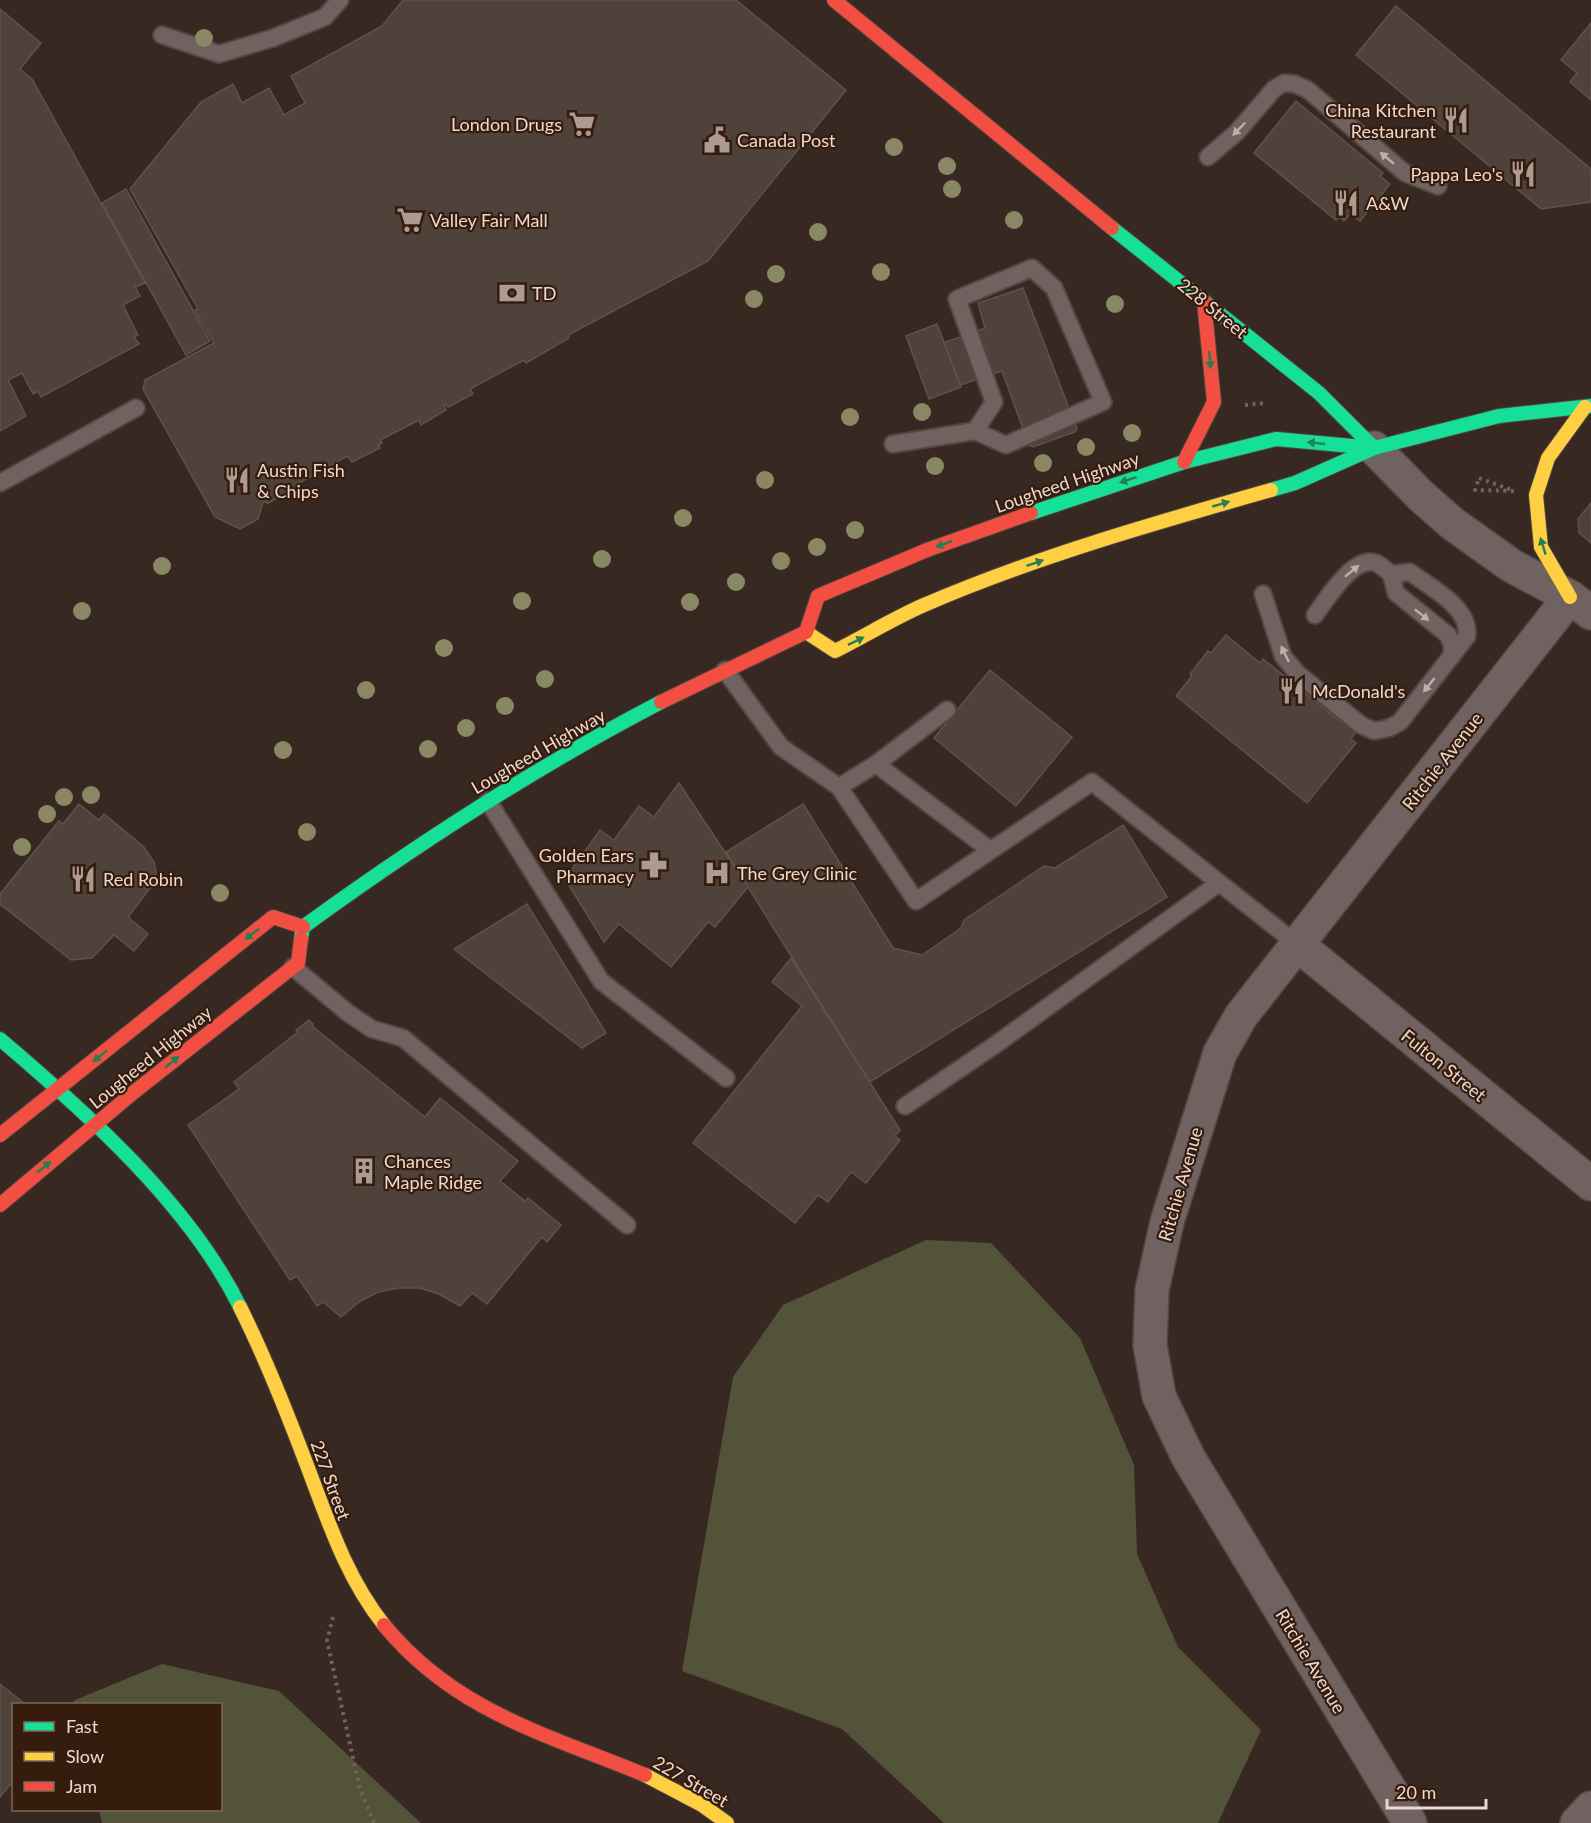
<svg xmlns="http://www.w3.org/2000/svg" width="1591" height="1823" font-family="Lato,sans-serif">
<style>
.forest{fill:#525338}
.building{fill:#4e423b;stroke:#5e524a;stroke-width:1.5}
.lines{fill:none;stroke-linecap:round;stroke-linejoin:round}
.lane-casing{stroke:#52463f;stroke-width:20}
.street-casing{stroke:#52463f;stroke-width:36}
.fast-casing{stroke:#52463f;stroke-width:16}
.slow-casing{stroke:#52463f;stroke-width:16}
.jam-casing{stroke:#52463f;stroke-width:16}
.path{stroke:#6e6360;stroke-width:4;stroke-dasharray:3 4.5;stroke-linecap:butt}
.lane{stroke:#6f6260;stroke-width:16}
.street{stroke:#6f6260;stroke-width:33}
.fast{stroke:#16e098;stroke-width:14}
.slow{stroke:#ffcf43;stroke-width:14}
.jam{stroke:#f24e42;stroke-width:14}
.tree{fill:#8a8764}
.oneway{fill:#c0afa9}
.oneway2{fill:#267e52}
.labels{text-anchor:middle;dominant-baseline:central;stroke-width:4.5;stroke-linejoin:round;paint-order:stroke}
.poi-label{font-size:18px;fill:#ebd9d0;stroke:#361c0d;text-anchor:start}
.street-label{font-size:18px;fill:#ebd9d0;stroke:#361c0d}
</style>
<rect width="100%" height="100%" fill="#372921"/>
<!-- forest -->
<g class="forest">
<path d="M926 1240 991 1243 1080 1338 1134 1465 1137 1554 1178 1647 1261 1730 1218 1823H944L842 1729 682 1671 733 1377 783 1305Z"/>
<path d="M162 1664 279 1691 421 1823H102L99 1810H220V1704H74L73 1701Z"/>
</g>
<!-- building -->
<g class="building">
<path d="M403 0H736L846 90 708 261 568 335 569 338 526 363 524 360 470 389 473 394 448 407 446 404 444 405 446 410 421 425 419 420 380 440 382 443 378 445 380 448 352 462 347 456 299 483 300 485 267 504 266 501 263 503 258 519 240 529 215 517 143 389 145 380 214 343 195 310 198 309 130 189 201 102 233 84 242 103 269 88 284 115 305 103 291 76 382 26Z"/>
<path d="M1396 6 1591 169V202L1541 209 1356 55Z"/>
<path d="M0 9 41 43 20 69 32 79 145 283 135 287 140 296 123 305 138 335 134 337 139 344 41 397 38 391 33 394 22 373 8 380 26 416 0 431Z"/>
<path d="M1591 23V100L1570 82 1577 73 1561 60Z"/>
<path d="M1296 101 1383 173 1380 176 1390 184 1360 221 1350 214 1344 221 1340 217 1336 220 1254 153Z"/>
<path d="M126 189 210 341 186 355 102 203Z"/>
<path d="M1023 288 1077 429 1075 432 1033 447 1029 445 1002 371 957 386 941 346 943 343 985 328 978 303Z"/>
<path d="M937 324 961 387 929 399 906 336Z"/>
<path d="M1591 503V543L1579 533 1578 519Z"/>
<path d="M1226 635 1260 663 1263 659 1297 686 1301 682 1310 689 1306 694 1341 722 1359 727 1351 739 1356 743 1307 803 1176 696 1192 676 1190 674 1208 651 1211 653Z"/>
<path d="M990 670 1072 737 1016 806 934 738Z"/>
<path d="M679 783 748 887 715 927 708 922 671 967 619 924 604 942 565 879 600 830 614 840 639 806 654 817Z"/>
<path d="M79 804 99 820 104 814 143 846 154 862 156 872 154 883 128 917 148 934 134 951 114 935 92 958 71 960 0 904V894L59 821 63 824Z"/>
<path d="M803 804 893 948 922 955 961 928 964 920 1044 866 1055 868 1123 825 1167 897 870 1082 726 852Z"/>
<path d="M527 904 606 1033 582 1048 454 949Z"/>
<path d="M791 958 900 1130 895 1136 900 1140 866 1183 851 1172 828 1202 818 1195 795 1223 693 1143 802 1006 772 982Z"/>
<path d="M309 1020 313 1024 312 1026 425 1117 440 1098 518 1161 500 1181 525 1201 528 1198 561 1225 547 1242 542 1237 487 1304 472 1293 460 1306 439 1294 420 1288H399L378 1292 359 1302 341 1317 323 1302 317 1306 297 1276 290 1280 188 1125 239 1089 234 1082 298 1032 296 1030Z"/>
<path d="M0 1684 25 1704H14V1780L0 1797Z"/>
</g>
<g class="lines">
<!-- lane casing -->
<g class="lane-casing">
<g id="lane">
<path d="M162 35 219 54 273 38 325 17 340 0"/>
<path d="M1208 157 1237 132 1274 89 1284 83 1295 84 1308 90 1405 173 1438 186"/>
<path d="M893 444 975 431 1006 445 1103 402 1054 288 1032 268 957 299 994 402 975 431"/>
<path d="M0 483 136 408"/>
<path d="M1391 574 1396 593 1448 635 1452 645V656"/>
<path d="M1263 594 1283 656 1297 673 1361 725 1374 731 1389 728 1400 722 1467 636C1470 607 1431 588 1410 572L1391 574C1386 570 1381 565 1376 563 1353 555 1327 599 1315 615"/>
<path d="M725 670 781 747 839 787 916 901 1092 782 1298 945"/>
<path d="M876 764 947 710"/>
<path d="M839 787 876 764 990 850"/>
<path d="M488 801 601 981 726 1078"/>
<path d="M293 967 348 1013 372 1029 403 1038 627 1225"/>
<path d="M905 1106 995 1045 1219 883"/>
</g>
</g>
<!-- street casing -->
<g class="street-casing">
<g id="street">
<path d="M1374 448 1421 496 1453 524 1512 566 1570 597 1591 613"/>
<path d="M1298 945 1591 1184"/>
<path d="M1410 1823 1188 1457 1159 1396 1150 1345 1152 1290 1167 1222 1220 1053 1241 1016 1570 597"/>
<path d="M1577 1823 1591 1808"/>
</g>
</g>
<!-- fast casing -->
<g class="fast-casing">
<g id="fast">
<path d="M1112 228 1319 393 1374 448"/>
<path d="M1271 490 1295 483 1374 448 1499 416 1591 406"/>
<path d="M1031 513 1184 462 1276 439 1374 448"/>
<path d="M301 939 303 927C417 844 536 767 661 702"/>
<path d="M0 1039C86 1112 190 1205 240 1307"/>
</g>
</g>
<!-- slow casing -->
<g class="slow-casing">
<g id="slow">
<path d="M1570 597 1541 547 1536 495 1548 458 1585 407"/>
<path d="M806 632 835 651C865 636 894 618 924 605 1035 557 1155 523 1271 490"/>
<path d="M240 1307C264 1355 284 1405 303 1455 326 1514 344 1575 384 1625"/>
<path d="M645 1775 702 1805 727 1823"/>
</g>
</g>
<!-- jam casing -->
<g class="jam-casing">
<g id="jam">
<path d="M834 0 1112 228"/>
<path d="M1184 462 1214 402 1204 301"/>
<path d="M661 702 806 632 818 596 927 550 1031 513"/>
<path d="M0 1135 273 917 303 927"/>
<path d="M0 1205 134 1092 298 963 301 939"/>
<path d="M384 1625C454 1711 548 1735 645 1775"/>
</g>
</g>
<!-- path -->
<g class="path">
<path d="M1245 405 1265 403"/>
<path d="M1479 478 1514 491 1475 490Z"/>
<path d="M333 1617 327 1641 360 1789 374 1823"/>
</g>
<!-- lane -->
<use href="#lane" class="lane"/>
<!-- street -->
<use href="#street" class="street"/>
<!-- fast -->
<use href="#fast" class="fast"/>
<!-- slow -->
<use href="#slow" class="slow"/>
<!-- jam -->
<use href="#jam" class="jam"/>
</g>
<!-- trees -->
<g class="tree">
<circle cx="204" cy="38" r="9"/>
<circle cx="894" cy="147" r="9"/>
<circle cx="947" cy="166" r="9"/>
<circle cx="952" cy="189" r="9"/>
<circle cx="1014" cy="220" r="9"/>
<circle cx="818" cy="232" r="9"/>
<circle cx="881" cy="272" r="9"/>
<circle cx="776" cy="274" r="9"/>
<circle cx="754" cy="299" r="9"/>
<circle cx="1115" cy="304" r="9"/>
<circle cx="922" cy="412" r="9"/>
<circle cx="850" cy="417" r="9"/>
<circle cx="1132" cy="433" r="9"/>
<circle cx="1086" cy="447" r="9"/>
<circle cx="1043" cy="463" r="9"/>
<circle cx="935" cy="466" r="9"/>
<circle cx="765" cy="480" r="9"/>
<circle cx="683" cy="518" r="9"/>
<circle cx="855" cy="530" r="9"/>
<circle cx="817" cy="547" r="9"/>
<circle cx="602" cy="559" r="9"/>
<circle cx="781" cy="561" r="9"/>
<circle cx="162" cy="566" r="9"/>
<circle cx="736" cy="582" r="9"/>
<circle cx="522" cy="601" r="9"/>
<circle cx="690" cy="602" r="9"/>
<circle cx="82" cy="611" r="9"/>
<circle cx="444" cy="648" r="9"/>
<circle cx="545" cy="679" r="9"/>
<circle cx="366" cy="690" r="9"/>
<circle cx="505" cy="706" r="9"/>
<circle cx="466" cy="728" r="9"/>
<circle cx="428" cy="749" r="9"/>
<circle cx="283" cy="750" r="9"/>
<circle cx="91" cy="795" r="9"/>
<circle cx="64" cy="797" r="9"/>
<circle cx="47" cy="814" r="9"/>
<circle cx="307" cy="832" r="9"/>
<circle cx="22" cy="847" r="9"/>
<circle cx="220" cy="893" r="9"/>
</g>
<!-- one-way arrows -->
<defs><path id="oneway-solid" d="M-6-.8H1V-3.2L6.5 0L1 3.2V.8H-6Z" transform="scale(1.5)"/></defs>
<g class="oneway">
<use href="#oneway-solid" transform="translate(1239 129) rotate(134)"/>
<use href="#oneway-solid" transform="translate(1387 158) rotate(-140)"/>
<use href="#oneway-solid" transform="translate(1352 571) rotate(-39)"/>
<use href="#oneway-solid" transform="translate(1422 615) rotate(38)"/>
<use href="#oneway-solid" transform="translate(1285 654) rotate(-116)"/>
<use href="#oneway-solid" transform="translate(1429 685) rotate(128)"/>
</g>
<g class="oneway2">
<use href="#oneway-solid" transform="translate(1210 360) rotate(85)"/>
<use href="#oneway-solid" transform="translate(1316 443) rotate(-174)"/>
<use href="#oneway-solid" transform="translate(1128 480) rotate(162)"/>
<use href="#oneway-solid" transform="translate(1221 504) rotate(-16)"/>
<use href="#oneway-solid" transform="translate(944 544) rotate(160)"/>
<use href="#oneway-solid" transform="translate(1543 546) rotate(-107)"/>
<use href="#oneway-solid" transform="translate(1035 563) rotate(-19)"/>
<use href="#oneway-solid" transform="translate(856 641) rotate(-26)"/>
<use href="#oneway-solid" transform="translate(252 934) rotate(142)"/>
<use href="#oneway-solid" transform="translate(100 1056) rotate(141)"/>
<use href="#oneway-solid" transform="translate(172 1062) rotate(-39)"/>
<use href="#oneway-solid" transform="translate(44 1167) rotate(-40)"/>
</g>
<!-- icons -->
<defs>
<g id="restaurant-bare" transform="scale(2.07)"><path d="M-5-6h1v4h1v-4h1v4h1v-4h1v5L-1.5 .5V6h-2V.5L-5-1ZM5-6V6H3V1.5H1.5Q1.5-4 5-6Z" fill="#ac9b93" stroke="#361c0d" stroke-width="2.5" paint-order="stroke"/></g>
<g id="supermarket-bare" transform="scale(2.07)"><path d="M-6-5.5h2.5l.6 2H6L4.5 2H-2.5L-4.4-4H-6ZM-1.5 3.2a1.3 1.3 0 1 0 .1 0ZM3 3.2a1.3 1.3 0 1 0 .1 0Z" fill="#ac9b93" stroke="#361c0d" stroke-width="2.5" paint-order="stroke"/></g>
<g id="civic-bare" transform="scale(2.07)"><path d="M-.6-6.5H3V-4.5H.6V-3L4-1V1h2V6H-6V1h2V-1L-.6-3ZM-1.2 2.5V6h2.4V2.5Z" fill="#ac9b93" stroke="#361c0d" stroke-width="2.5" paint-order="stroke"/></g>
<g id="bank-bare" transform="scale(2.07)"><path d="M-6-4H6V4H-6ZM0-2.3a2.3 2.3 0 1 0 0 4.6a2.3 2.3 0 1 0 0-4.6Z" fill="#ac9b93" stroke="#361c0d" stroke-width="2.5" paint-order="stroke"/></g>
<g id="pharmacy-bare" transform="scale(2.07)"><path d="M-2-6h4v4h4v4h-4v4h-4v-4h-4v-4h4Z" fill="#ac9b93" stroke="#361c0d" stroke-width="2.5" paint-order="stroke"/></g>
<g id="hospital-bare" transform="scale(2.07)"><path d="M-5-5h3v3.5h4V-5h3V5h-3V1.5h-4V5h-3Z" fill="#ac9b93" stroke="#361c0d" stroke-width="2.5" paint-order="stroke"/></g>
<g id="building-bare" transform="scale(2.07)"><path d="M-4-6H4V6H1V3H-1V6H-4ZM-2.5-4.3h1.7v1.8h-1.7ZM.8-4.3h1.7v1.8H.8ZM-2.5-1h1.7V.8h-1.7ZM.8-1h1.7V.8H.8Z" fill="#ac9b93" stroke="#361c0d" stroke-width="2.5" paint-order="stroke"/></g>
</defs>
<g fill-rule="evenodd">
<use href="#restaurant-bare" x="1456" y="120"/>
<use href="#supermarket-bare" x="582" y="124"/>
<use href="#civic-bare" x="717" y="140"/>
<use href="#restaurant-bare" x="1523" y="174"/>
<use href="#restaurant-bare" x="1346" y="203"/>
<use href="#supermarket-bare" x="410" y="220"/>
<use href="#bank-bare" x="512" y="293"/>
<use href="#restaurant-bare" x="237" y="480"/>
<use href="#restaurant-bare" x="1292" y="691"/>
<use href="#pharmacy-bare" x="654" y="865"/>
<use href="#hospital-bare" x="717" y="873"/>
<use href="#restaurant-bare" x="83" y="879"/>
<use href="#building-bare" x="364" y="1171"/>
</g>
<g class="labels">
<!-- poi labels -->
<g class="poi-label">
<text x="1436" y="110" text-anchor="end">China Kitchen<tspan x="1436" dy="21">Restaurant</tspan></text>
<text x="562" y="124" text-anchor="end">London Drugs</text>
<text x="737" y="140">Canada Post</text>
<text x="1503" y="174" text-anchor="end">Pappa Leo's</text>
<text x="1366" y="203">A&amp;W</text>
<text x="430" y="220">Valley Fair Mall</text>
<text x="532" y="293">TD</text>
<text x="257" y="470">Austin Fish<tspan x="257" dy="21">&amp; Chips</tspan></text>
<text x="1312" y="691">McDonald's</text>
<text x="634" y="855" text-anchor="end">Golden Ears<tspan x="634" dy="21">Pharmacy</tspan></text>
<text x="737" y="873">The Grey Clinic</text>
<text x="103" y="879">Red Robin</text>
<text x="384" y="1161">Chances<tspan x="384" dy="21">Maple Ridge</tspan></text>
</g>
<!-- street labels -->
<g class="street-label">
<text transform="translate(1213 308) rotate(39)">228 Street</text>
<text transform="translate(1067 482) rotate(-19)">Lougheed Highway</text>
<text transform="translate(538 751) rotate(-30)">Lougheed Highway</text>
<text transform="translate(1442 761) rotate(-52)">Ritchie Avenue</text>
<text transform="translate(150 1057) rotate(-39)">Lougheed Highway</text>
<text transform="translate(1444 1065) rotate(39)">Fulton Street</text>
<text transform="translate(1180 1184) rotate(-74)">Ritchie Avenue</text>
<text transform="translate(331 1480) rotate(70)">227 Street</text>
<text transform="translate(1311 1661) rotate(59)">Ritchie Avenue</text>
<text transform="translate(691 1781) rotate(30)">227 Street</text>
</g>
</g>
<!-- legend -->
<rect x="12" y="1703" width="210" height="108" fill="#361c0d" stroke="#7e685b" stroke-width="1.5"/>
<rect x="24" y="1722" width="30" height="9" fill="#16e098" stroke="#7e685b" stroke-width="1.5"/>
<text x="66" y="1733" font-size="18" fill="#ebd9d0">Fast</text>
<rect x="24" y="1752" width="30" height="9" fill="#ffcf43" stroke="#7e685b" stroke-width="1.5"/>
<text x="66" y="1763" font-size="18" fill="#ebd9d0">Slow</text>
<rect x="24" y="1782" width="30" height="9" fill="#f24e42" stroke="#7e685b" stroke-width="1.5"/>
<text x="66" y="1793" font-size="18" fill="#ebd9d0">Jam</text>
<!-- scale -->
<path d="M1387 1799v9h99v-9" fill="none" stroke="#ebd9d0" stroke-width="3"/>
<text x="1396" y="1799" font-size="18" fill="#ebd9d0" stroke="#361c0d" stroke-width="4.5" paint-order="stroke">20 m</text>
</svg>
